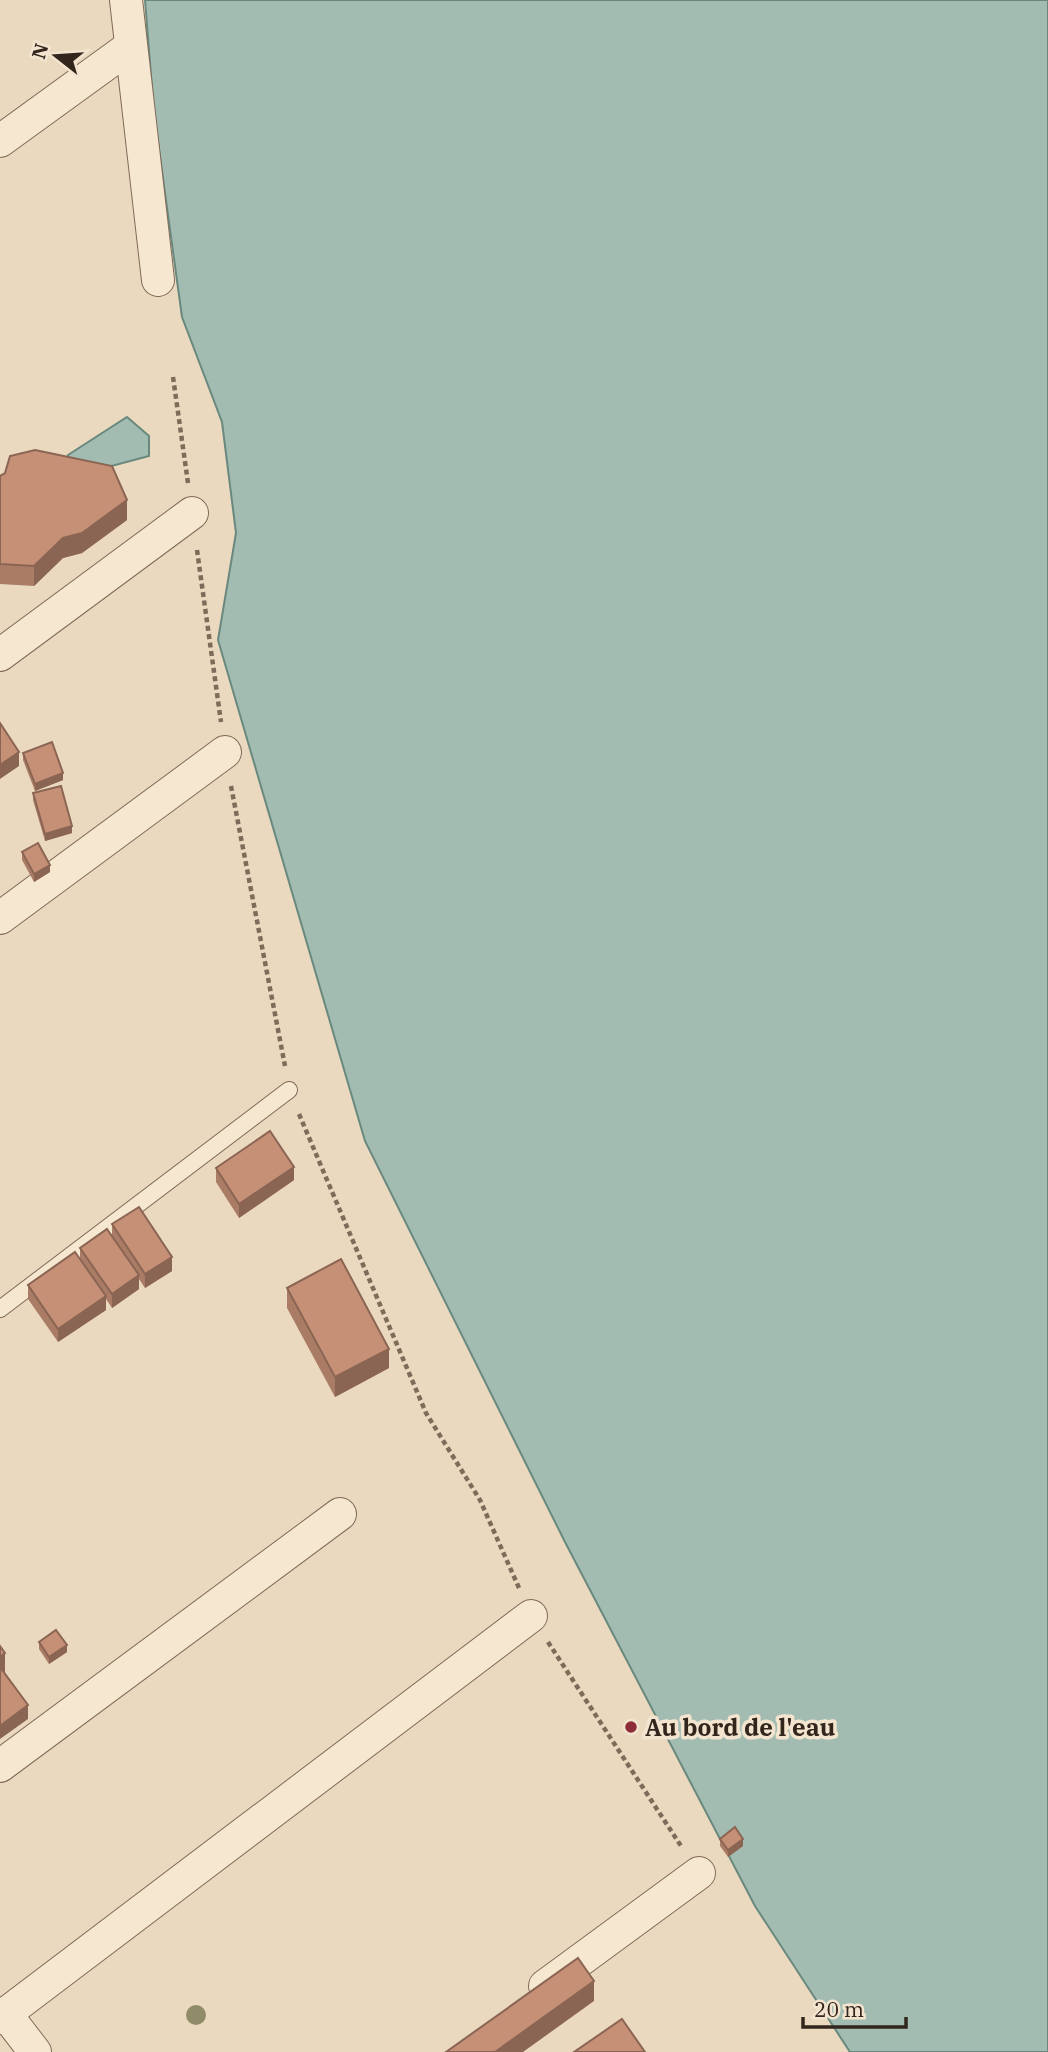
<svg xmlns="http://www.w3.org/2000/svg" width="1048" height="2052" font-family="'IBM Plex Serif',serif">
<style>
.water{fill:#a2bcb2;stroke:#6a897e;stroke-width:2}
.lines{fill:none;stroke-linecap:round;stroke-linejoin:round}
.service-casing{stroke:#816a59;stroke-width:18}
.minor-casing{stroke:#816a59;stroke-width:34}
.path{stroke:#816a59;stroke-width:4.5;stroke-dasharray:5 3.5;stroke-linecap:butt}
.service{stroke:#f6e7d1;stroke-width:16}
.minor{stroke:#f6e7d1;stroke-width:32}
.tree{fill:#908c6a}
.wall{fill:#aa7c66}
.shaded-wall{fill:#8b6553}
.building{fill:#c69077;stroke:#8b6553;stroke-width:2}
.poi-dot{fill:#8c2d38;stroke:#f2e4ce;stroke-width:2.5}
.labels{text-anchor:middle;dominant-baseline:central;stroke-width:7;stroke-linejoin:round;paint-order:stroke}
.poi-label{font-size:24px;font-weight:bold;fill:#32251c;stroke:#f2e4ce;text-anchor:start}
</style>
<rect width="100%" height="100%" fill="#ead9bf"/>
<!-- water -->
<g class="water">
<path d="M145 0H1048V2052H850L755 1906 565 1542 365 1141 218 640 236 533 222 422 182 317 154 113Z"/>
<path d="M127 417 149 436V456L104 468 67 466 68 455Z"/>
</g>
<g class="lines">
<!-- service casing -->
<g class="service-casing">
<path id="service" d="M0 1309 289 1090"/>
</g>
<!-- minor casing -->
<g class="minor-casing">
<g id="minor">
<path d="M126 0 158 280"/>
<path d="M0 141 131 46"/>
<path d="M0 655 192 513"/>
<path d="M0 918 225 752"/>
<path d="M0 1766 340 1514"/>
<path d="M545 1986 699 1873"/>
<path d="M5 2013 35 2052"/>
<path d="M0 2018 531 1616"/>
</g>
</g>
<!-- path -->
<g class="path">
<path d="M173 377 188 483"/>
<path d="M197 550 221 722"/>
<path d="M231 786 285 1066"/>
<path d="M299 1114 426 1413 480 1500 519 1588"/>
<path d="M548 1642 681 1846"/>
</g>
<!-- service -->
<use href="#service" class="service"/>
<!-- minor -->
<use href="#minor" class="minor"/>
</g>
<!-- trees -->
<circle class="tree" cx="196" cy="2015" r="10"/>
<!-- wall -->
<g class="wall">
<path d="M0 476 127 520 82 553 63 558 34 586 0 584Z"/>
<path d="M23 753 63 780 35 791 23 760Z"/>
<path d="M33 793 72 833 45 841 33 800Z"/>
<path d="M22 852 50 872 34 882 22 860Z"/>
<path d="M216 1168 294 1180 239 1218 216 1182Z"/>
<path d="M112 1224 172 1271 145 1288 139 1279V1289L112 1308 106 1299V1310L58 1342 28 1299V1285L80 1258V1248L112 1236Z"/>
<path d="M287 1288 389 1368 335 1397 287 1308Z"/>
<path d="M39 1642 67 1652 49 1664 39 1649Z"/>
<path d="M720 1839 743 1846 728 1857 720 1846Z"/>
</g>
<!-- shaded-wall -->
<g class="shaded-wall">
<path d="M127 500V520L82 553 63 558 34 586V566L63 538Z"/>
<path d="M19 752V766L0 779V765Z"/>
<path d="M63 773V780L35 791V784Z"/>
<path d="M72 826V833L45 841V834Z"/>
<path d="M50 865V872L34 882V874Z"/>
<path d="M294 1167V1180L239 1218V1204Z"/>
<path d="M172 1257V1271L145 1288V1274Z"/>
<path d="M139 1275V1289L112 1308V1294Z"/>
<path d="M106 1296V1310L58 1342V1329Z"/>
<path d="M389 1349V1368L335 1397V1377Z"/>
<path d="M67 1645V1652L49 1664V1657Z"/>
<path d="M5 1653V1673L0 1677V1657Z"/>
<path d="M28 1705V1719L0 1739V1726Z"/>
<path d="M743 1839V1846L728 1857V1850Z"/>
<path d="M594 1981V2001L523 2052H495Z"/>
</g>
<!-- building -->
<g class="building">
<path d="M35 450 112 466 127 500 82 533 63 538 34 566 0 564V476L5 473 10 456Z"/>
<path d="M0 723 19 752 0 765Z"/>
<path d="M52 742 63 773 35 784 23 753Z"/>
<path d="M61 786 72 826 45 834 33 793Z"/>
<path d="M38 843 50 865 34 874 22 852Z"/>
<path d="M270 1131 294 1167 239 1204 216 1168Z"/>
<path d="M139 1207 172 1257 145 1274 112 1224Z"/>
<path d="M107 1229 139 1275 112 1294 80 1248Z"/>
<path d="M75 1252 106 1296 58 1329 28 1285Z"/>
<path d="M341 1259 389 1349 335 1377 287 1288Z"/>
<path d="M56 1630 67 1645 49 1657 39 1642Z"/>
<path d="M0 1646 5 1653 0 1657Z"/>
<path d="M0 1667 28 1705 0 1726Z"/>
<path d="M735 1827 743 1839 728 1850 720 1839Z"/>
<path d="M578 1958 594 1981 495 2052H446Z"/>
<path d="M622 2019 645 2052H574Z"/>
</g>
<!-- markers -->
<circle class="poi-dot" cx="631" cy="1727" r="7"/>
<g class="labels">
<!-- poi labels -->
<g class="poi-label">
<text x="645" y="1727">Au bord de l'eau</text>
</g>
</g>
<!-- north arrow -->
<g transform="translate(56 56) rotate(287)" stroke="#f2e4ce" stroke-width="5" paint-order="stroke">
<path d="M0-5L12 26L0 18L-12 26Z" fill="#32251c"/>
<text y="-10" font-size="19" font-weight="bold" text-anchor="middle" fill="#32251c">N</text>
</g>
<!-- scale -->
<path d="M803 2017v10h103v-10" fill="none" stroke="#32251c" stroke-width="3.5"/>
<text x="814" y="2017" font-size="21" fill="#32251c" stroke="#f2e4ce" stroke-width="5" paint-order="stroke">20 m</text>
</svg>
